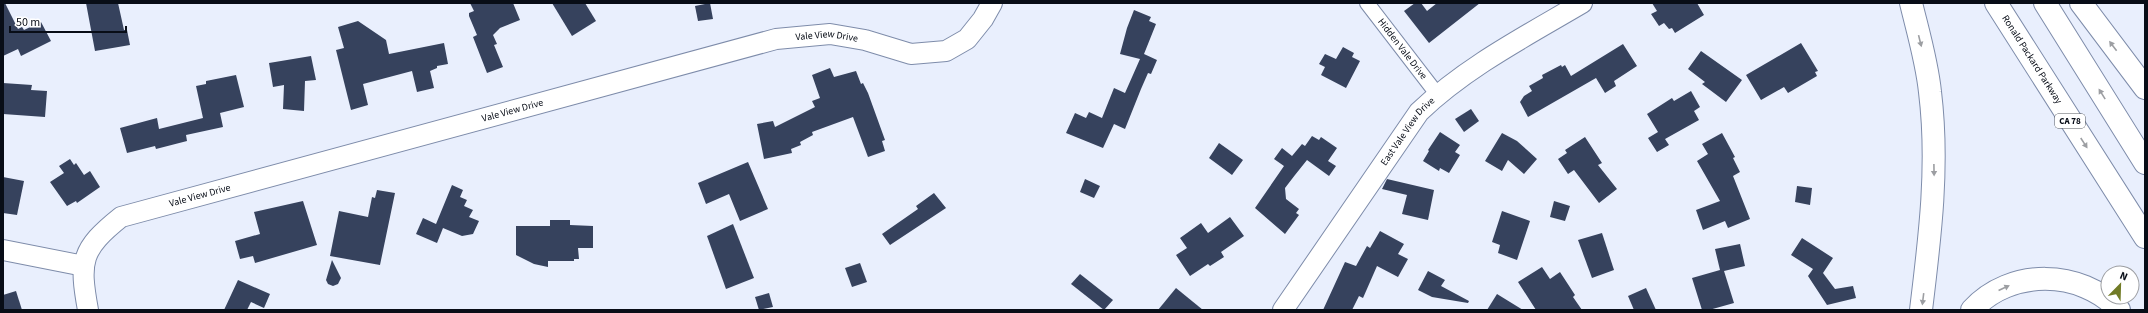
<svg xmlns="http://www.w3.org/2000/svg" width="2148" height="313" font-family="'Source Sans 3',sans-serif">
<style>
.building{fill:#36425d}
.lines{fill:none;stroke-linecap:round;stroke-linejoin:round}
.street-casing{stroke:#7e8caa;stroke-width:16}
.secondary-casing{stroke:#7e8caa;stroke-width:22}
.highway-casing{stroke:#7e8caa;stroke-width:24}
.street{stroke:#fff;stroke-width:14}
.secondary{stroke:#fff;stroke-width:20}
.highway{stroke:#fff;stroke-width:22}
.oneway{fill:#9c9ea2}
.labels{text-anchor:middle;dominant-baseline:central;stroke-width:4;stroke-linejoin:round;paint-order:stroke}
.shield{fill:#fff;stroke:#52565d;stroke-width:1}
.shield-label{font-size:9px;font-weight:bold;fill:#080d17}
.street-label{font-size:10px;fill:#080d17;stroke:#fff}
</style>
<rect width="100%" height="100%" fill="#e9effd"/>
<!-- building -->
<g class="building">
<path d="M3 3H5L18 29 22 27 24 30 41 22 51 41 21 56 18 49 3 56Z"/>
<path d="M86 3H118L124 30H127L130 45 95 51Z"/>
<path d="M470 3H513L520 20 500 28 493 35 497 44 494 45 503 67 487 73 473 37 477 35 469 16V13L474 11Z"/>
<path d="M552 3H585L596 21 572 36Z"/>
<path d="M710 3 713 19 698 21 695 6Z"/>
<path d="M1415 3H1421L1427 11 1437 3H1480L1429 43 1404 11Z"/>
<path d="M1652 3H1697L1704 15 1675 33 1672 28 1669 29 1664 23 1659 26 1651 14 1657 11Z"/>
<path d="M1134 10 1151 17 1149 21 1156 24 1144 54 1157 60 1151 74 1148 73 1141 89 1125 129 1114 124 1103 148 1066 133 1075 113 1086 118 1089 112 1102 118 1114 88 1125 93 1140 59 1120 54 1127 28Z"/>
<path d="M358 21 386 40 389 54 444 43 448 64 437 66V68L430 71 434 88 417 92 412 71 363 84 368 105 351 110 336 50 344 48 338 27Z"/>
<path d="M1801 43 1818 71 1815 72 1817 76 1788 93 1784 87 1761 100 1746 75Z"/>
<path d="M1623 44 1637 66 1614 81 1616 86 1605 93 1596 78 1528 117 1520 102 1524 96 1532 91 1529 86 1543 78 1542 75 1561 65 1562 67 1565 65 1571 76Z"/>
<path d="M1343 47 1354 53 1352 57 1360 61 1346 88 1321 75 1325 67 1319 64 1325 54 1336 59Z"/>
<path d="M1701 51 1742 80 1726 102 1702 84 1705 82 1688 69Z"/>
<path d="M311 56 316 80 305 81 304 111 283 109 284 85 273 87 269 63Z"/>
<path d="M830 68 834 77 856 71 861 84 863 83 868 93 885 140 882 141 885 151 868 157 853 117 812 132 813 135 800 142 801 145 791 149 792 153 764 159 757 124 773 121 775 127 815 107 812 101 820 98 812 75Z"/>
<path d="M236 75 244 107 220 113 223 127 186 135 187 141 156 149 155 146 127 153 120 128 157 118 159 129 203 118 196 86 206 84V81Z"/>
<path d="M3 83 32 85 31 90 47 91 45 117 3 114Z"/>
<path d="M1691 91 1700 107 1694 111 1699 120 1665 139 1669 145 1657 152 1648 138 1658 132 1647 114 1672 98 1674 101Z"/>
<path d="M1471 109 1479 121 1464 132 1455 119Z"/>
<path d="M1440 132 1460 145 1455 152 1460 155 1449 173 1440 168 1439 171 1423 161 1429 151 1428 150Z"/>
<path d="M1502 133 1517 141 1537 159 1524 174 1508 160 1502 171 1485 161Z"/>
<path d="M1722 133 1735 157 1733 158 1740 172 1733 176 1750 219 1728 228 1725 221 1703 230 1696 210 1720 201 1697 161 1708 154 1702 144Z"/>
<path d="M1312 136 1319 140 1321 137 1337 148 1328 161 1336 166 1329 176 1307 160 1295 175 1285 188 1286 199 1299 209 1296 213 1299 215 1285 234 1255 208 1284 166 1274 159 1282 148 1292 156 1302 144 1305 146Z"/>
<path d="M1585 137 1602 163 1598 165 1617 189 1599 203 1574 170 1568 174 1558 159 1567 153 1565 150Z"/>
<path d="M1219 143 1243 160 1232 175 1209 158Z"/>
<path d="M70 159 74 165 76 163 84 175 90 171 100 187 77 203 76 201 67 206 50 182 64 173 59 166Z"/>
<path d="M748 162 768 209 740 221 729 194 706 204 698 183Z"/>
<path d="M3 177 24 181 17 215 3 213Z"/>
<path d="M1085 179 1100 186 1094 198 1080 192Z"/>
<path d="M1387 179 1434 190 1428 220 1402 214 1407 195 1382 189Z"/>
<path d="M452 185 463 190 460 197 467 200 464 206 473 210 469 217 479 221 473 234 462 236 443 228 437 243 416 234 423 218 436 224Z"/>
<path d="M1797 186 1812 188 1810 205 1795 202Z"/>
<path d="M377 190 395 193 380 265 330 256 339 211 368 217 372 197 375 198Z"/>
<path d="M934 193 946 208 890 245 882 234 918 209 916 206Z"/>
<path d="M303 201 317 245 255 263 253 256 240 259 235 241 260 234 254 212Z"/>
<path d="M1554 201 1570 206 1565 221 1550 217Z"/>
<path d="M1502 211 1530 221 1517 260 1498 253 1500 245 1492 242Z"/>
<path d="M1230 217 1244 236 1221 252 1224 257 1210 266 1208 264 1190 276 1176 255 1187 248 1180 238 1201 223 1208 233Z"/>
<path d="M550 220H570V225L593 226V248H578L579 259H574V261H548V267L534 264 516 255V226H550Z"/>
<path d="M733 224 754 278 726 289 707 236Z"/>
<path d="M1380 231 1404 244 1398 254 1408 259 1398 277 1377 266 1363 298 1359 296 1352 310H1323L1345 262 1356 266 1367 246 1370 248Z"/>
<path d="M1602 233 1614 270 1592 278 1578 240Z"/>
<path d="M1802 238 1833 258 1823 273 1835 289 1853 286 1856 298 1827 305 1808 276 1813 269 1791 255Z"/>
<path d="M1740 244 1745 266 1724 271 1734 303 1709 310H1702L1692 278 1720 270 1715 249Z"/>
<path d="M332 260 341 278 338 284 333 286 328 284 326 280Z"/>
<path d="M860 263 867 282 852 287 845 268Z"/>
<path d="M1542 267 1550 279 1560 272 1575 295 1573 297 1582 310H1536L1518 282Z"/>
<path d="M1428 271 1445 280 1441 286 1469 301 1468 303 1432 297 1418 290Z"/>
<path d="M1080 274 1113 300 1104 310 1071 284Z"/>
<path d="M238 280 270 294 264 308 251 302 247 310H224Z"/>
<path d="M1176 288 1203 310H1158Z"/>
<path d="M1646 288 1656 310H1634L1628 296Z"/>
<path d="M16 291 22 310H3V295Z"/>
<path d="M769 293 773 307 759 310 755 297Z"/>
<path d="M1497 294 1523 310H1487Z"/>
</g>
<g class="lines">
<!-- street casing -->
<g class="street-casing">
<g id="street">
<path id="s1" d="M1367 3 1437 94"/>
</g>
</g>
<!-- secondary casing -->
<g class="secondary-casing">
<g id="secondary">
<path d="M3 250 84 266"/>
<path id="s2" d="M88 310C79 261 81 249 121 217L776 39 830 34 865 40 911 54 946 51 967 39 983 19 992 3"/>
<path id="s3" d="M1283 310 1419 112C1466 67 1526 36 1582 3"/>
</g>
</g>
<!-- highway casing -->
<g class="highway-casing">
<g id="highway">
<path d="M1911 3C1918 32 1927 62 1930 92 1939 165 1930 237 1921 310"/>
<path id="s4" d="M1996 3 2145 237"/>
<path d="M2045 3 2145 163"/>
<path d="M2081 3 2145 88"/>
<path d="M1972 310C2010 268 2081 269 2119 310"/>
</g>
</g>
<!-- street -->
<use href="#street" class="street"/>
<!-- secondary -->
<use href="#secondary" class="secondary"/>
<!-- highway -->
<use href="#highway" class="highway"/>
</g>
<!-- one-way arrows -->
<defs><path id="oneway-solid" d="M-6-.8H1V-3.2L6.5 0L1 3.2V.8H-6Z"/></defs>
<g class="oneway">
<use href="#oneway-solid" transform="translate(1920 41) rotate(76)"/>
<use href="#oneway-solid" transform="translate(2113 46) rotate(-127)"/>
<use href="#oneway-solid" transform="translate(2102 94) rotate(-122)"/>
<use href="#oneway-solid" transform="translate(2084 143) rotate(57)"/>
<use href="#oneway-solid" transform="translate(1934 170) rotate(89)"/>
<use href="#oneway-solid" transform="translate(2004 288) rotate(-25)"/>
<use href="#oneway-solid" transform="translate(1923 299) rotate(97)"/>
</g>
<g class="labels">
<!-- shield labels -->
<rect class="shield" x="2055" y="114" width="30" height="14" rx="3"/>
<g class="shield-label">
<text x="2070" y="121">CA 78</text>
</g>
<!-- street labels -->
<g class="street-label">
<text stroke="none"><textPath href="#s2" startOffset="837">Vale View Drive</textPath></text>
<text stroke="none"><textPath href="#s1" startOffset="58">Hidden Vale Drive</textPath></text>
<text stroke="none"><textPath href="#s4" startOffset="67">Ronald Packard Parkway</textPath></text>
<text stroke="none"><textPath href="#s2" startOffset="513">Vale View Drive</textPath></text>
<text stroke="none"><textPath href="#s3" startOffset="218">East Vale View Drive</textPath></text>
<text stroke="none"><textPath href="#s2" startOffset="189">Vale View Drive</textPath></text>
</g>
</g>
<!-- border -->
<rect width="2148" height="313" fill="none" stroke="#080d17" stroke-width="8"/>
<!-- north arrow -->
<g transform="translate(2120 285) rotate(23)"><circle r="19" fill="#ffffff" stroke="#9c9ea2"/>
<path d="M0-3L7 15L0 10L-7 15Z" fill="#717b26"/>
<text y="-6" font-size="11" font-weight="bold" text-anchor="middle" fill="#080d17">N</text>
</g>
<!-- scale -->
<path d="M10 26v6h116v-6" fill="none" stroke="#080d17" stroke-width="2"/>
<text x="16" y="26" font-size="12" fill="#080d17" stroke="#ffffff" stroke-width="3" paint-order="stroke">50 m</text>
</svg>
